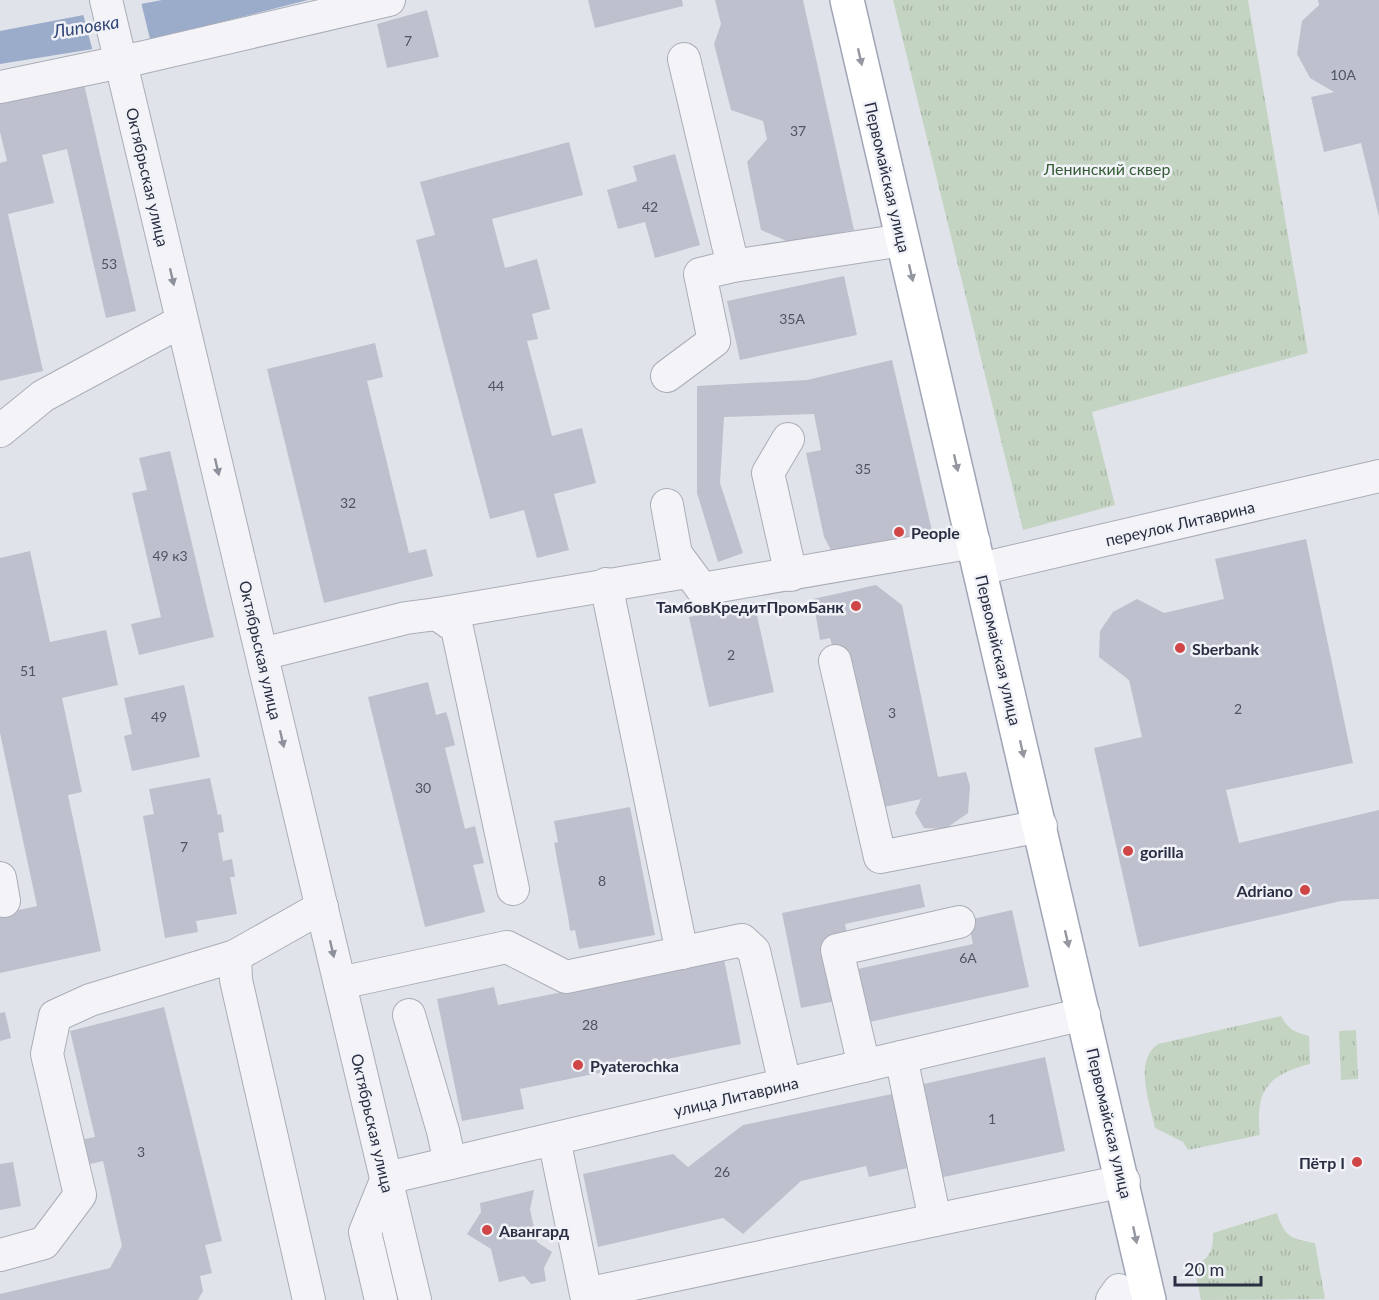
<svg xmlns="http://www.w3.org/2000/svg" width="1379" height="1300" font-family="Lato,sans-serif">
<style>
.grass{fill:url(#grass-tufts)}
.water{fill:#9babca}
.pier{fill:#e1e3ea}
.building{fill:#bec1cd}
.lines{fill:none;stroke-linecap:round;stroke-linejoin:round}
.minor-casing{stroke:#aaadb8;stroke-width:34}
.major-casing{stroke:#a0a5b6;stroke-width:36}
.minor{stroke:#f4f4f8;stroke-width:32}
.major{stroke:#fff;stroke-width:33}
.oneway{fill:#9496a0}
.oneway2{fill:#8e919d}
.poi-dot{fill:#d04545;stroke:#f0f2f7;stroke-width:2}
.labels{text-anchor:middle;dominant-baseline:central;stroke-width:5;stroke-linejoin:round;paint-order:stroke}
.number-label{font-size:14px;fill:#4e5365}
.park-label{font-size:16px;fill:#375d36;stroke:#f0f2f7}
.street-label{font-size:16px;fill:#292e42;stroke:#f0f2f7}
.poi-label{font-size:16px;font-weight:bold;fill:#292e42;stroke:#f0f2f7;text-anchor:start}
.water-label{font-size:18px;font-style:italic;fill:#324676;stroke:#f0f2f7}
</style>
<defs>
<pattern id="grass-tufts" width="24" height="20" patternUnits="userSpaceOnUse" patternTransform="scale(1.5)"><rect width="24" height="20" fill="#c4d4c2"/><path d="M3 7l-1-3M5 7V3M7 7l1-3M15 17l-1-3M17 17v-4M19 17l1-3" fill="none" stroke="#a8b6a8"/></pattern>
</defs>
<rect width="100%" height="100%" fill="#e1e3ea"/>
<!-- grass -->
<g class="grass">
<path d="M893 0H1248L1308 353 1092 412 1115 505 1023 530Z"/>
<path d="M1281 1016C1288 1029 1294 1032 1309 1036L1310 1064C1267 1075 1255 1091 1260 1135L1188 1150 1183 1142 1155 1128C1150 1103 1133 1061 1158 1044Z"/>
<path d="M1356 1030 1358 1079 1341 1080 1339 1031Z"/>
<path d="M1277 1213C1284 1237 1292 1239 1315 1243L1325 1299 1201 1300 1194 1265C1211 1258 1213 1250 1213 1233Z"/>
</g>
<!-- water -->
<path class="water" d="M162 0H308L155 39 0 64V31Z"/>
<!-- pier -->
<path class="pier" d="M141 2 151 43 93 52 83 14Z"/>
<!-- building -->
<g class="building">
<path d="M588 0H682L683 6 595 28Z"/>
<path d="M715 0H803L854 230 789 242 761 230 747 162 767 139 763 121 731 110 714 44 721 24Z"/>
<path d="M1318 0H1379V217L1361 143 1324 152 1311 97 1334 92 1310 78 1297 54 1302 21 1319 5Z"/>
<path d="M427 10 439 57 387 68 377 24Z"/>
<path d="M84 84 136 311 106 318 67 149 42 155 54 203 8 214 43 371 0 381V163L7 161 0 132V103Z"/>
<path d="M569 142 583 195 492 219 505 268 537 259 550 309 532 314 538 339 527 341 552 436 582 428 596 483 554 494 569 550 537 558 524 510 490 519 416 240 435 235 420 182Z"/>
<path d="M675 154 700 245 655 258 645 222 618 229 607 190 637 181 633 166Z"/>
<path d="M844 276 857 335 740 360 727 301Z"/>
<path d="M375 343 383 377 367 381 409 553 426 549 433 576 324 603 267 369Z"/>
<path d="M892 360 934 539 833 554 824 537 806 453 821 450 814 414 724 417 720 483 743 553 718 562 697 493V386L807 380Z"/>
<path d="M170 451 214 637 139 655 131 624 161 617 132 493 147 490 139 458Z"/>
<path d="M1306 539 1353 763 1226 790 1239 843 1379 810V899L1341 901 1139 947 1094 748 1142 737 1129 680 1099 657 1100 631 1113 612 1137 599 1164 613 1224 599 1215 559Z"/>
<path d="M30 551 50 642 106 630 118 685 62 698 82 792 68 795 101 951 0 973V914L37 906 0 733V558Z"/>
<path d="M876 585 902 605 938 777 966 772 970 786 968 813 945 829 924 828 915 813 921 799 880 808 847 649 834 652 830 638 820 640 813 599Z"/>
<path d="M754 602 774 692 709 707 689 617Z"/>
<path d="M428 682 436 715 446 712 449 721 455 745 445 748 465 829 475 826 478 839 484 863 473 865 485 912 425 927 368 697Z"/>
<path d="M184 685 200 757 132 771 124 736 132 734 124 698Z"/>
<path d="M210 778 218 815 221 814 224 832 218 833 223 861 232 859 235 877H230L237 914 196 921 198 932 165 938 143 816 154 814 149 789Z"/>
<path d="M630 807 655 935 579 949 575 930 570 931 568 917 554 843 558 842 554 821Z"/>
<path d="M920 884 925 907 845 924 848 938 823 943 836 1001 801 1008 782 913Z"/>
<path d="M1012 910 1029 987 865 1023 853 970 973 944 968 920Z"/>
<path d="M724 959 741 1044 520 1089 524 1109 462 1121 437 999 494 987 498 1005Z"/>
<path d="M164 1007 222 1241 205 1245 212 1273 200 1276 203 1291 198 1300H0V1294L110 1268 122 1246 103 1161 86 1165 79 1140 95 1137 70 1031Z"/>
<path d="M5 1012 11 1038 0 1041V1013Z"/>
<path d="M1045 1057 1065 1151 939 1178 919 1085Z"/>
<path d="M892 1094 908 1168 869 1177 866 1166 801 1181 743 1234 723 1218 598 1247 583 1174 673 1154 688 1167 743 1125Z"/>
<path d="M13 1162 21 1206 0 1210V1164Z"/>
<path d="M534 1190 530 1209 537 1242 552 1252 544 1268 546 1281 531 1284 524 1276 499 1282 491 1249 467 1234 481 1212 480 1203Z"/>
</g>
<g class="lines">
<!-- minor casing -->
<g class="minor-casing">
<g id="minor">
<path d="M106 0 415 1300"/>
<path d="M684 59 733 266 903 240"/>
<path d="M0 87 140 58 389 0"/>
<path d="M667 376 714 341 700 274 733 266"/>
<path d="M0 431 43 396 182 321"/>
<path d="M788 439 768 473 791 575"/>
<path d="M667 505 676 554 702 589 974 542"/>
<path d="M980 569 1379 476"/>
<path d="M606 584 682 953"/>
<path d="M437 614 687 572"/>
<path d="M262 654 406 618 437 614 457 628 513 889"/>
<path d="M835 661 880 857 1041 826"/>
<path d="M0 878 4 901"/>
<path d="M235 956 236 980 309 1300"/>
<path d="M340 983 507 947 566 977 742 940 754 951 785 1084"/>
<path d="M409 1015 443 1131 450 1163"/>
<path d="M864 1066 837 950 959 922"/>
<path d="M554 1139 586 1294 935 1220 901 1057"/>
<path d="M935 1220 1124 1181"/>
<path d="M0 1255 44 1243 80 1195 47 1054 55 1016 90 1000 235 956 322 907"/>
<path d="M381 1300 365 1232 387 1178 1084 1014"/>
<path d="M1112 1300 1119 1290"/>
</g>
</g>
<!-- major casing -->
<g class="major-casing">
<path id="major" d="M847 0 1149 1300"/>
</g>
<!-- minor -->
<use href="#minor" class="minor"/>
<!-- major -->
<use href="#major" class="major"/>
</g>
<!-- one-way arrows -->
<defs><path id="oneway-solid" d="M-6-.8H1V-3.2L6.5 0L1 3.2V.8H-6Z" transform="scale(1.5)"/></defs>
<g class="oneway">
<use href="#oneway-solid" transform="translate(860 57) rotate(77)"/>
<use href="#oneway-solid" transform="translate(911 273) rotate(77)"/>
<use href="#oneway-solid" transform="translate(956 463) rotate(77)"/>
<use href="#oneway-solid" transform="translate(1022 749) rotate(77)"/>
<use href="#oneway-solid" transform="translate(1067 939) rotate(77)"/>
<use href="#oneway-solid" transform="translate(1135 1235) rotate(78)"/>
</g>
<g class="oneway2">
<use href="#oneway-solid" transform="translate(172 277) rotate(77)"/>
<use href="#oneway-solid" transform="translate(217 467) rotate(77)"/>
<use href="#oneway-solid" transform="translate(282 739) rotate(77)"/>
<use href="#oneway-solid" transform="translate(332 949) rotate(77)"/>
</g>
<!-- markers -->
<g class="poi-dot">
<circle cx="899" cy="532" r="6"/>
<circle cx="856" cy="606" r="6"/>
<circle cx="1180" cy="648" r="6"/>
<circle cx="1128" cy="851" r="6"/>
<circle cx="1305" cy="890" r="6"/>
<circle cx="578" cy="1065" r="6"/>
<circle cx="1357" cy="1162" r="6"/>
<circle cx="487" cy="1230" r="6"/>
</g>
<g class="labels">
<!-- number labels -->
<g class="number-label">
<text x="408" y="40">7</text>
<text x="1343" y="74">10А</text>
<text x="798" y="130">37</text>
<text x="650" y="206">42</text>
<text x="109" y="263">53</text>
<text x="792" y="318">35А</text>
<text x="496" y="385">44</text>
<text x="863" y="468">35</text>
<text x="348" y="502">32</text>
<text x="170" y="555">49 к3</text>
<text x="731" y="654">2</text>
<text x="28" y="670">51</text>
<text x="1238" y="708">2</text>
<text x="892" y="712">3</text>
<text x="159" y="716">49</text>
<text x="423" y="787">30</text>
<text x="184" y="846">7</text>
<text x="602" y="880">8</text>
<text x="968" y="957">6А</text>
<text x="590" y="1024">28</text>
<text x="992" y="1118">1</text>
<text x="141" y="1151">3</text>
<text x="722" y="1171">26</text>
</g>
<!-- park labels -->
<g class="park-label">
<text x="1107" y="168">Ленинский сквер</text>
</g>
<!-- street labels -->
<g class="street-label">
<text transform="translate(148 177) rotate(77)">Октябрьская улица</text>
<text transform="translate(888 177) rotate(77)">Первомайская улица</text>
<text transform="translate(1180 523) rotate(-13)">переулок Литаврина</text>
<text transform="translate(261 650) rotate(77)">Октябрьская улица</text>
<text transform="translate(999 650) rotate(77)">Первомайская улица</text>
<text transform="translate(736 1096) rotate(-13)">улица Литаврина</text>
<text transform="translate(373 1123) rotate(77)">Октябрьская улица</text>
<text transform="translate(1110 1123) rotate(77)">Первомайская улица</text>
</g>
<!-- poi labels -->
<g class="poi-label">
<text x="911" y="532">People</text>
<text x="844" y="606" text-anchor="end">ТамбовКредитПромБанк</text>
<text x="1192" y="648">Sberbank</text>
<text x="1140" y="851">gorilla</text>
<text x="1293" y="890" text-anchor="end">Adriano</text>
<text x="590" y="1065">Pyaterochka</text>
<text x="1345" y="1162" text-anchor="end">Пётр I</text>
<text x="499" y="1230">Авангард</text>
</g>
<!-- water labels -->
<g class="water-label">
<text transform="translate(86 26) rotate(-9)">Липовка</text>
</g>
</g>
<!-- scale -->
<path d="M1175 1276v9h86v-9" fill="none" stroke="#292e42" stroke-width="3"/>
<text x="1184" y="1276" font-size="18" fill="#292e42" stroke="#f0f2f7" stroke-width="4.5" paint-order="stroke">20 m</text>
</svg>
